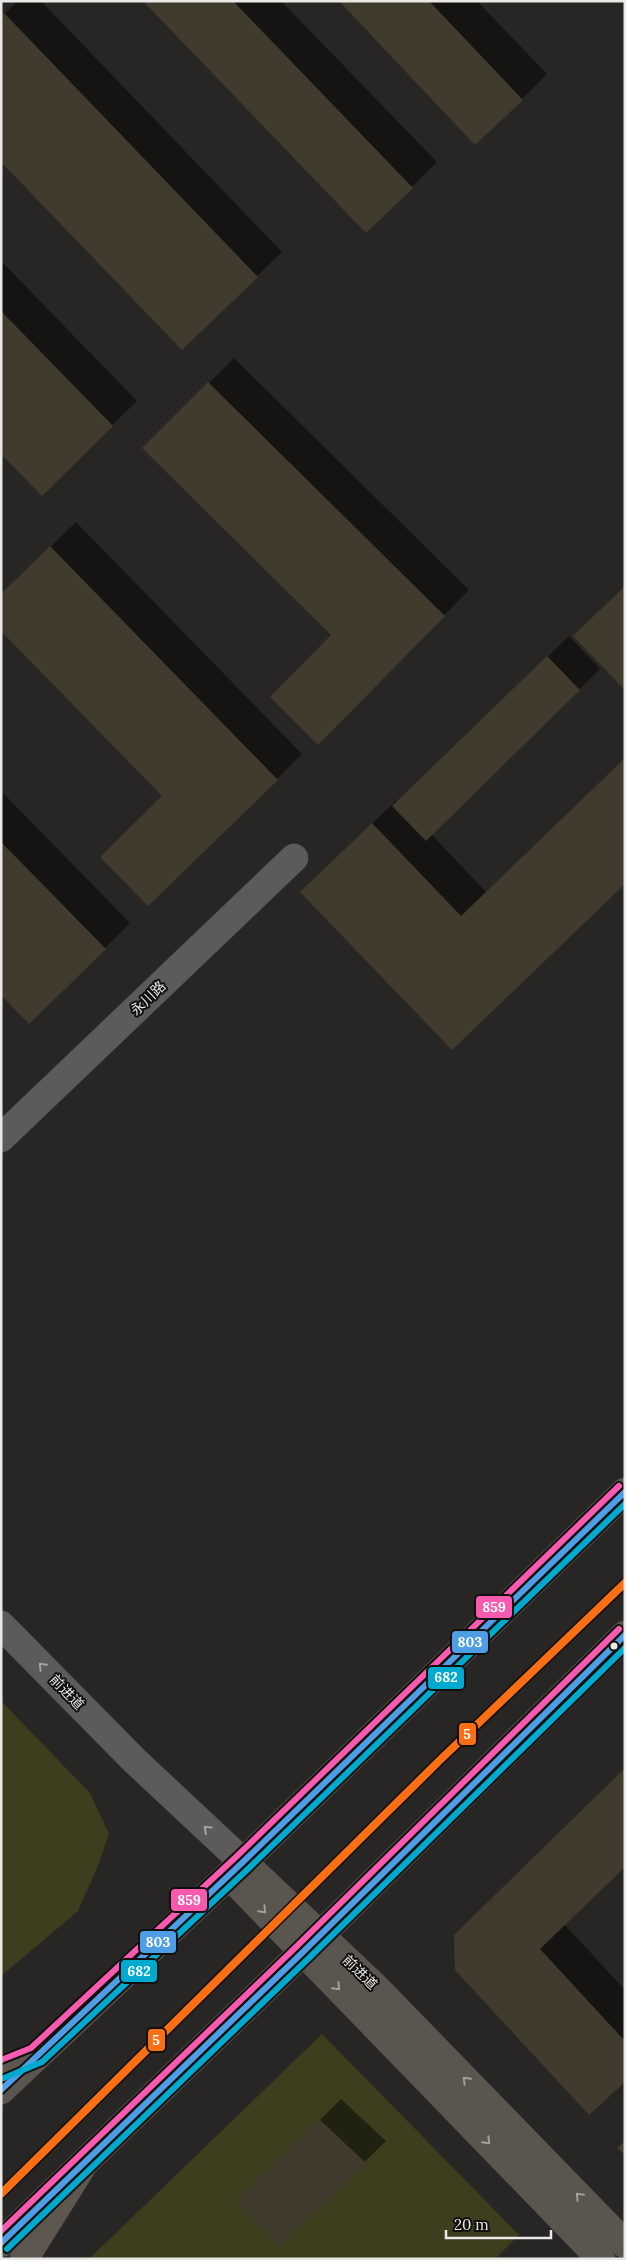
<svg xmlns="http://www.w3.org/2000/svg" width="626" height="2260" font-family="Lora,'Noto Sans SC',serif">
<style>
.green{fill:#3c3e1e}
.shadow{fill:#0007}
.building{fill:#413b2e}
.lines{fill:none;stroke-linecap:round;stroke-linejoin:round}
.street-casing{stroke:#454340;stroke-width:29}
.secondary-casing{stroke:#454340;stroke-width:29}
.primary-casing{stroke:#454340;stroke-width:29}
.street{stroke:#5c5b59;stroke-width:28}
.secondary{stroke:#595650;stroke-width:28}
.primary{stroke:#5d5750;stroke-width:28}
.bus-1-casing{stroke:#11100e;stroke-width:10}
.bus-2-casing{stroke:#11100e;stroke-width:10}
.bus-3-casing{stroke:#11100e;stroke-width:10}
.bus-1{stroke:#4d9ee5;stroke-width:6}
.bus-2{stroke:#00a9ce;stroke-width:6}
.bus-3{stroke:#f75aaf;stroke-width:6}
.metro-1-casing{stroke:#11100e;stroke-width:11}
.metro-1{stroke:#fb6f14;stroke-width:8}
.oneway{stroke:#a4a2a0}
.oneway2{stroke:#a2a09b}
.bus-dot{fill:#ebe9e6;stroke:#11100e;stroke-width:2}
.labels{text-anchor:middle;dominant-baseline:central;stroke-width:4;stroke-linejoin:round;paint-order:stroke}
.street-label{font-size:14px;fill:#ebe9e6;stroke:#11100e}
.line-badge{stroke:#11100e;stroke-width:2}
.badge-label{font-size:14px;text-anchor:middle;font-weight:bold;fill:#fff}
</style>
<rect width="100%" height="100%" fill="#282624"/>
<!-- green -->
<g class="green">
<path d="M1 1701 90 1793 109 1834 97 1868 78 1911 1 1976Z"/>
<path d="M322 2034 519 2235 495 2259H89Z"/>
</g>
<!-- shadow -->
<g class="shadow">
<path d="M18 1H41L282 252 257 276 1 17Z"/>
<path d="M144 1H281L437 162 412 187Z"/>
<path d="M340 1H477L547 74 522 99Z"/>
<path d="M1 261 137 401 42 494 1 452Z"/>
<path d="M234 358 469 590 318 743 333 635 144 448Z"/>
<path d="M76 522 302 754 277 779 1 595Z"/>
<path d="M569 636 600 669 431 834 486 892 452 1049 326 867 397 800 399 802Z"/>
<path d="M1 791 130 923 105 948 1 993Z"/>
<path d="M564 1924 625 1990V2080L456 1969Z"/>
<path d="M341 2099 386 2141 280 2244 238 2201Z"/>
</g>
<!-- building -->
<g class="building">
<path d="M143 1H233L413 188 366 233Z"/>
<path d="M339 1H429L523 100 475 145Z"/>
<path d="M4 13 258 277 182 350 1 162V16Z"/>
<path d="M1 311 113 426 42 496 1 454Z"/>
<path d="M208 382 445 616 318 745 270 697 331 635 142 448Z"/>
<path d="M50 546 278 780 148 906 100 857 162 796 1 631V594Z"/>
<path d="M625 586V690L573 636Z"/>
<path d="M547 656 580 690 426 841 392 806Z"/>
<path d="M625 758V884L452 1050 300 892 372 823 461 916Z"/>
<path d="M1 842 106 949 29 1024 1 995Z"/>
<path d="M625 1768V1867L540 1949 625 2041V2082L589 2115 455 1970 454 1935Z"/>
<path d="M319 2119 366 2163 280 2246 236 2201Z"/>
<path d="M625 2141V2155L617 2148Z"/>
</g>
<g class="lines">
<!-- street casing -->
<g class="street-casing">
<g id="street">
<path d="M1 1138 294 858"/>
<path d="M1 1625 134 1760 243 1862"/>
</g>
</g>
<!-- secondary casing -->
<g class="secondary-casing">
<g id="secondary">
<path d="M243 1862 377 1989 625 2244"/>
<path d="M229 1875 601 2259"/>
<path d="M1 2090 243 1862 625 1492"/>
<path d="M1 2243 303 1952 625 1635"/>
</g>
</g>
<!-- primary casing -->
<g class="primary-casing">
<g id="primary">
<path d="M1 2070 36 2056"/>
<path d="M24 2259 81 2168"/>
</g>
</g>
<!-- street -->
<use href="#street" class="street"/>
<!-- secondary -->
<use href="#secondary" class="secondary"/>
<!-- primary -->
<use href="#primary" class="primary"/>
<!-- bus-1 casing -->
<g class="bus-1-casing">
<g id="bus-1">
<path d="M1 2090 243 1862 625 1492"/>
<path d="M1 2243 303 1952 625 1635"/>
</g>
</g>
<!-- bus-2 casing -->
<g class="bus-2-casing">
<g id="bus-2">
<path d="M4 2078 42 2062 249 1868 625 1504"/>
<path d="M7 2249 309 1958 625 1648"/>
</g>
</g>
<!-- bus-3 casing -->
<g class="bus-3-casing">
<g id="bus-3">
<path d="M1 2060 31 2048 237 1856 619 1486"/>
<path d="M1 2231 297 1946 619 1629"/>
</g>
</g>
<!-- bus-1 -->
<use href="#bus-1" class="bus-1"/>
<!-- bus-2 -->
<use href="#bus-2" class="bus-2"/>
<!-- bus-3 -->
<use href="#bus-3" class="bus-3"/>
<!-- metro-1 casing -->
<g class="metro-1-casing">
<path id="metro-1" d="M1 2194 440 1760 625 1583"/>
</g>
<!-- metro-1 -->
<use href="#metro-1" class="metro-1"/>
</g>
<!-- one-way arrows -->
<defs><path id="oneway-chevron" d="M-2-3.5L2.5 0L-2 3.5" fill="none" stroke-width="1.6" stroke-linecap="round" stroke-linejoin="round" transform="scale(1.25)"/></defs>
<g class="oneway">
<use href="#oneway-chevron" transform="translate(42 1666) rotate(-134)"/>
<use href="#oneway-chevron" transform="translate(207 1829) rotate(-137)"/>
</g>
<g class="oneway2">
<use href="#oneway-chevron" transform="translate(263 1910) rotate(46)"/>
<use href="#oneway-chevron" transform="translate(337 1987) rotate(46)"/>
<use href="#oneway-chevron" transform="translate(466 2080) rotate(-134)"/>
<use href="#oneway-chevron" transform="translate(487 2141) rotate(46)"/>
<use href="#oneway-chevron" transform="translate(579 2196) rotate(-134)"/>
</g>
<!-- markers -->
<circle class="bus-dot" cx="614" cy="1646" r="4.5"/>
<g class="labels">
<!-- street labels -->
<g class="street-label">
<text transform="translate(148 998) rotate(-44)">永川路</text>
<text transform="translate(67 1692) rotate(46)">前进道</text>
<text transform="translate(360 1972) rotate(44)">前进道</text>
</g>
</g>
<g class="line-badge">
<rect x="475" y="1595" width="38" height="24" rx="5" fill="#f75aaf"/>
<rect x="451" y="1630" width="38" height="24" rx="5" fill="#4d9ee5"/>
<rect x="427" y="1666" width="38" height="24" rx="5" fill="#00a9ce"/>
<rect x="458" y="1722" width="19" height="24" rx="5" fill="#fb6f14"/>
<rect x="170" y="1888" width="38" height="24" rx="5" fill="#f75aaf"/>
<rect x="139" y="1930" width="38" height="24" rx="5" fill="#4d9ee5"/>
<rect x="120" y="1959" width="38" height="24" rx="5" fill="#00a9ce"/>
<rect x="147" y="2028" width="19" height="24" rx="5" fill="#fb6f14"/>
</g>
<g class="badge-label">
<text x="494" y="1612">859</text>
<text x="470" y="1647">803</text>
<text x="446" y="1682">682</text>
<text x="467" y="1739">5</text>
<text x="189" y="1905">859</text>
<text x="158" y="1947">803</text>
<text x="139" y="1976">682</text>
<text x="156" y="2045">5</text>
</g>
<!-- border -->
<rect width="626" height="2260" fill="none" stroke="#ebe9e6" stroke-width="5"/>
<!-- scale -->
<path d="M446 2230v8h105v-8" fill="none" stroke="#ebe9e6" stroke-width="2.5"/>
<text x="454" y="2230" font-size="15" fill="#ebe9e6" stroke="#11100e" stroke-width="4" paint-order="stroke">20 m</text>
</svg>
